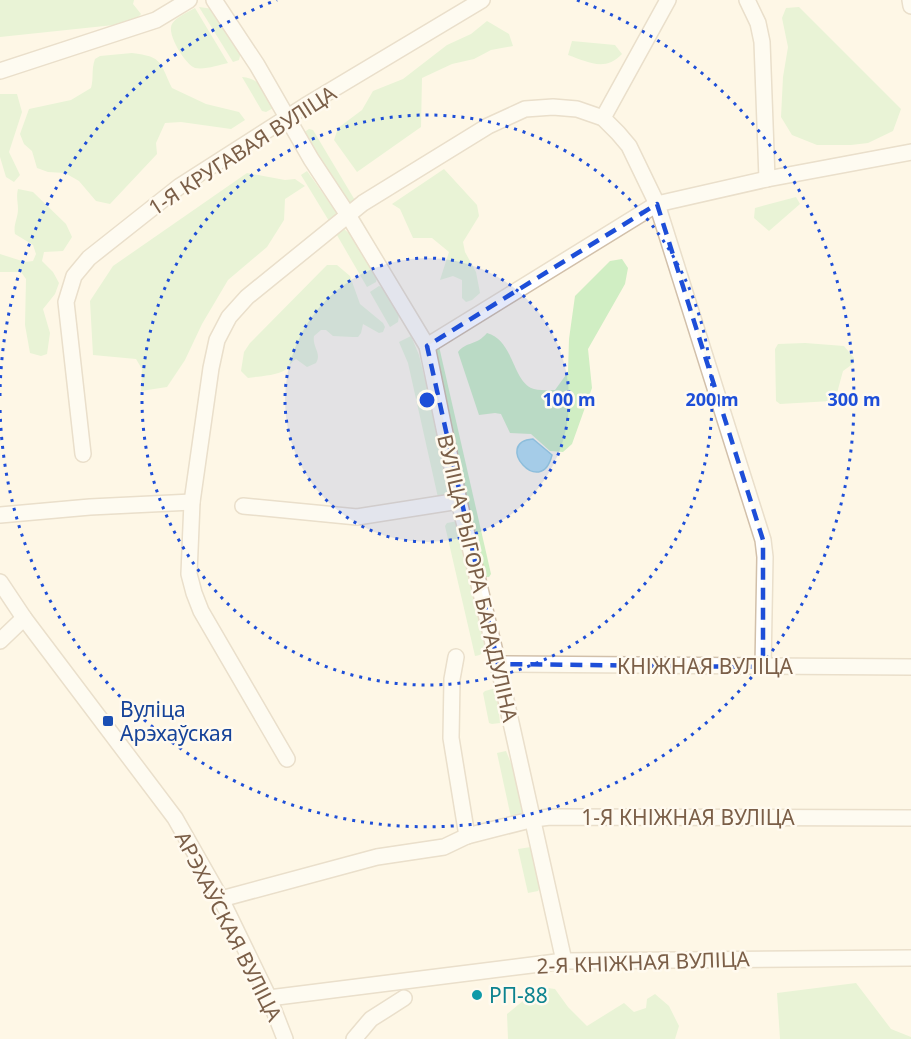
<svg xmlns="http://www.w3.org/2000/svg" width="911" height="1039" font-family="'Noto Sans',sans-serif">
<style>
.green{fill:#d0eec3}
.water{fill:#b8dfeb;stroke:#9dcedd;stroke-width:1.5}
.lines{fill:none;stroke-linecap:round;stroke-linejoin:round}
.minor-casing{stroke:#d2c0aa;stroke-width:18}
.minor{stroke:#fff;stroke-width:15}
.marked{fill:none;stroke:#1d4ed8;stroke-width:4.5;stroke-dasharray:12 8;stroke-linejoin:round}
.ring{fill:none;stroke:#1d4ed8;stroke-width:3;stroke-dasharray:3 6}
.transit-dot{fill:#1a4fb4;stroke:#fffaef;stroke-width:2}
.culture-dot{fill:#0f9aa8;stroke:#fffaef;stroke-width:2}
.labels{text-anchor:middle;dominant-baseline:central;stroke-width:5;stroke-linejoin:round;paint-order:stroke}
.street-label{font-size:21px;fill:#7b5f48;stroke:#fffaef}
.transit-label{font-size:21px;fill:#164399;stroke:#fffaef;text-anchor:start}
.culture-label{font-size:21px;fill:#0d838f;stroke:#fffaef;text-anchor:start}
.centre{fill:#1d4ed8;stroke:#fffaef;stroke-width:3}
.ring-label{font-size:18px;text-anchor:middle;font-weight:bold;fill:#1d4ed8;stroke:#fffaef;stroke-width:5;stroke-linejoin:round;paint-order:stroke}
</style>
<rect width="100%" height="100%" fill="#fef7e6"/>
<!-- green -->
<g class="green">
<path d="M0 0H134L133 4 141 14 133 23 0 37Z"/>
<path d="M199 7 213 9 241 52 239 60 233 62Z"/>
<path d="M799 7 901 109 893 131 868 143 851 145H817L792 135 781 117 783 77 788 47 782 18 786 8Z"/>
<path d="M195 8 228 63C219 65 205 70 195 68 186 65 166 34 172 24 176 17 188 12 195 8Z"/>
<path d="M487 21 509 34 513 46 491 50 474 59 452 64 422 78 421 127 357 172 334 140 338 128 362 110 373 91 403 79 447 45 471 34Z"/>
<path d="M572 41 615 45 622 54C605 72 588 62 568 55Z"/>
<path d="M132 53C163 57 159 61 172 88L206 104 239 112 245 120 231 129 181 122 165 123 156 143 157 154 110 204 96 201 79 181 65 173 48 172 37 168 32 151 24 144 20 134 29 109 71 100 91 88C94 78 91 70 95 59L100 56Z"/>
<path d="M242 77C261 78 267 94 275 107L266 112 262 111Z"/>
<path d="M0 94H17L22 112 9 152 20 175 14 182 6 177 0 157Z"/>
<path d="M309 129 313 130 356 202 350 205 303 133Z"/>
<path d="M444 169 477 205 479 216 463 242 465 252 476 272 480 293 472 300 466 302 462 298V280L453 276 440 280 449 252 432 238H413L400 209 392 204Z"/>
<path d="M307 171 337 213 336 216 329 221 301 175Z"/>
<path d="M247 173 285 180 295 179 305 186 285 199 284 220 267 247 228 280 202 324 185 360 167 387 141 391 142 369 136 359 93 355 90 301 113 266Z"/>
<path d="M18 189 33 192 66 224 72 237 63 251 44 252 42 261 53 272 59 283 55 294 43 309 50 333 47 354 41 356 30 353 25 325 26 279 21 272H0V254L25 262 33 261 36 254 33 245 15 234C13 225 18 218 18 209 18 202 16 197 18 189Z"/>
<path d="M796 197 800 204 769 231 754 218 755 208Z"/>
<path d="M342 227 354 238 377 278 376 282 367 287 334 230Z"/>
<path d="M622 259 628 268 625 284 588 349 592 388 572 444 563 452 550 451 531 434 510 433 501 414 495 413 479 415 458 352C467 341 476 346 487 333 513 340 512 378 531 388 537 391 548 390 555 390L568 372 569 339 575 296 610 261Z"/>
<path d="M327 265H337L350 276 360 304 383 323 385 327 383 332 379 333 363 324 361 333 358 337H353L333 336 326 330H321L314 336C312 347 322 353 316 363L307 367 296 359C291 362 289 367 285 370 276 376 259 376 248 378L241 371 244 352 250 343Z"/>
<path d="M379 286 382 287 399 315 398 322 390 327 370 292Z"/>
<path d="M411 336 419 355 452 490 450 497 439 502 408 363 399 342Z"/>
<path d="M438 342 491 574 489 577H486L476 552 432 347Z"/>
<path d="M805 343 844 346 854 358V363L843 371 837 393 831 401 780 404 776 401 775 349 778 344Z"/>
<path d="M458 521 486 644C485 652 483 655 475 656L445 526 447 523Z"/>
<path d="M496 688 500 723 492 724 489 723 483 693 485 691Z"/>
<path d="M506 751 517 778 524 812 522 818 512 822 497 753Z"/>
<path d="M531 847 541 886 538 891 528 893 518 849Z"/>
<path d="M856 983 891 1029 911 1037V1039H780L777 993Z"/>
<path d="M540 987 555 989 568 1007 587 1026 624 1003 634 1012 646 1008 647 999 655 994 669 1006 679 1026 675 1039H508L507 1014Z"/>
</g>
<!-- water -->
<path class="water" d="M533 439 552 455C541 500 492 442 533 439Z"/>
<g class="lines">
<!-- minor casing -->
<g class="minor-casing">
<g id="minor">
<path d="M214 0 257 65 311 159 348 215 427 346 459 501 498 664 564 961"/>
<path d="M747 0 758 23 762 42 767 179"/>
<path d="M910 0 911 6"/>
<path d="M0 71 156 20 189 0"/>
<path d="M603 118 668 0"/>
<path d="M427 346 657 204 767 179 911 152"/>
<path d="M83 454 66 302 74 276 89 258 180 186 305 106 482 0"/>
<path d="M243 506 357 517 459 501"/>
<path d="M0 515 90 507 192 502"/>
<path d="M0 582 24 618 175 818 221 899 269 998 285 1039"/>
<path d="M0 641 24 618"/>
<path d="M456 657 452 679 451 738 467 836"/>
<path d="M498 664 911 667"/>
<path d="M287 759 201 611 194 593 189 574 192 502 211 368 217 340 229 317 247 297 363 203 488 126 525 109 553 107 577 109 603 118 618 133 629 146 657 204 763 540 765 557 763 667"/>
<path d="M221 899 377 857 444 847 467 836 534 819 550 817 911 818"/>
<path d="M269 998 564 961 911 958"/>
<path d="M354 1039 371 1019 404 998"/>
</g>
</g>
<!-- minor -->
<use href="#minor" class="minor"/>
</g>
<!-- marked area -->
<path d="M0 0H911V1039H0ZM657 204 763 540V667L498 664 427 346Z" fill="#fef7e6" fill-opacity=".55" fill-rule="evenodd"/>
<path class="marked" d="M657 204 763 540V667L498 664 427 346Z"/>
<!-- distance rings -->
<circle cx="427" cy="400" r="142" fill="#1d4ed8" fill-opacity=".12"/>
<g class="ring">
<circle cx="427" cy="400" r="142"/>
<circle cx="427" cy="400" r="285"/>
<path d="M0 396A427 427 0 0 1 277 0M577 0A427 427 0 1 1 0 404"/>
</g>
<!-- markers -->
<rect class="transit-dot" x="102" y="715" width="12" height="12" rx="3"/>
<circle class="culture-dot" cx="477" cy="995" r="6"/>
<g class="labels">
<!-- street labels -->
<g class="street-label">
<text transform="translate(242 150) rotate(-33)">1-Я КРУГАВАЯ ВУЛІЦА</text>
<text transform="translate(478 578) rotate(77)">ВУЛІЦА РЫГОРА БАРАДУЛІНА</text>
<text x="705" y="666">КНІЖНАЯ ВУЛІЦА</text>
<text x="688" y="817">1-Я КНІЖНАЯ ВУЛІЦА</text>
<text transform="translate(229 926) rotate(63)">АРЭХАЎСКАЯ ВУЛІЦА</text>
<text transform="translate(643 962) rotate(-2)">2-Я КНІЖНАЯ ВУЛІЦА</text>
</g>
<!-- transit labels -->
<g class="transit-label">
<text x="120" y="709">Вуліца<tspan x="120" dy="24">Арэхаўская</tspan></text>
</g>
<!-- culture labels -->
<g class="culture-label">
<text x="489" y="995">РП-88</text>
</g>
</g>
<circle cx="427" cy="400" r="9" class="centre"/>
<g class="ring-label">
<text x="569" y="406">100 m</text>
<text x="712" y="406">200 m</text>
<text x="854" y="406">300 m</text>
</g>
</svg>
